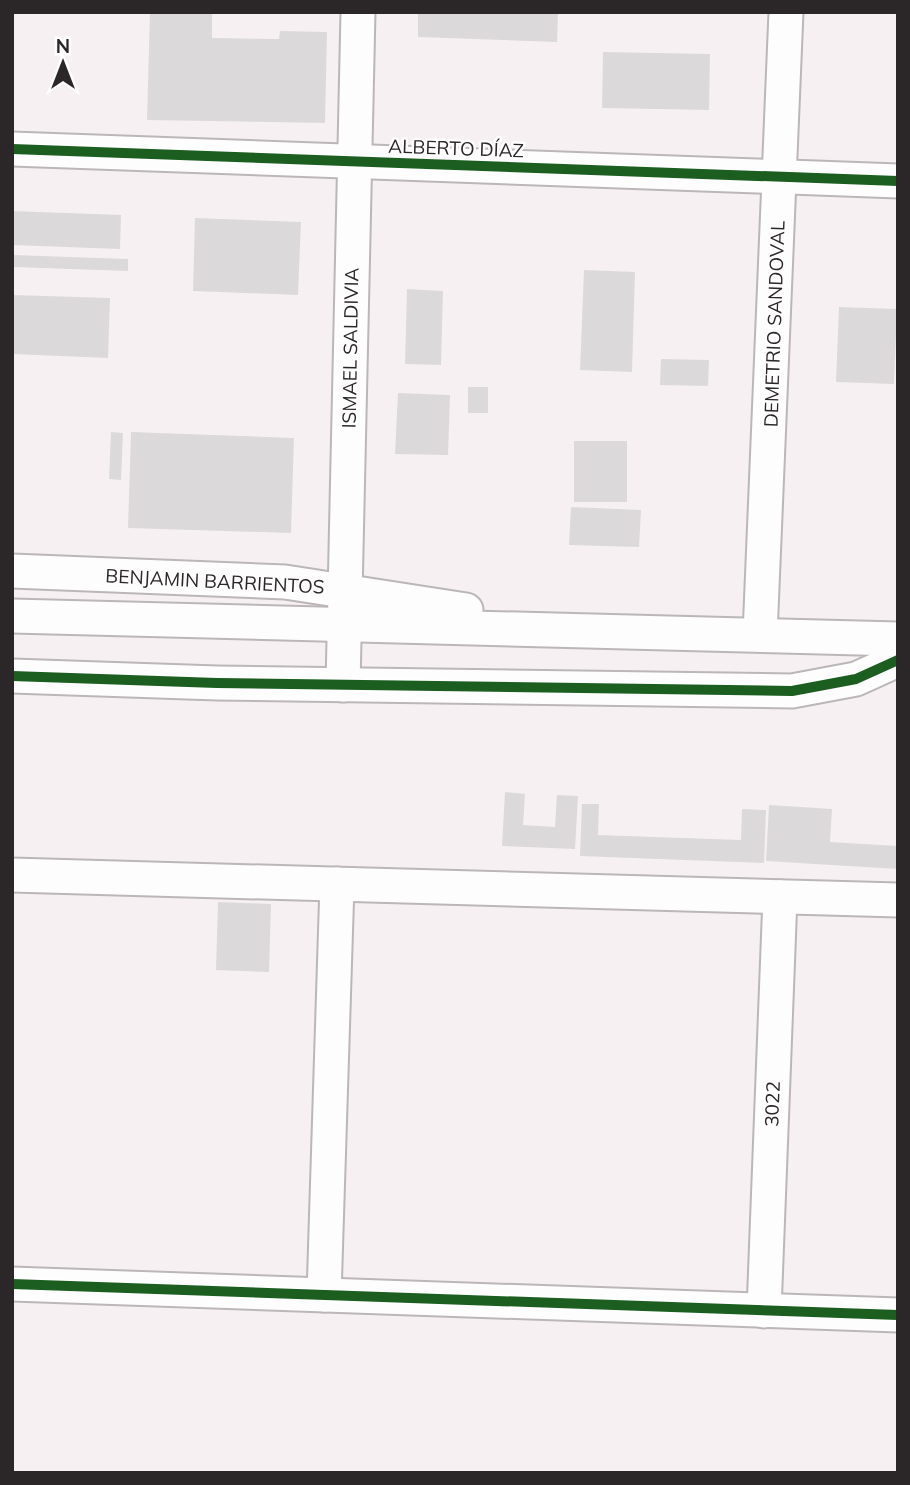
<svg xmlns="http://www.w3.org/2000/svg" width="910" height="1485" font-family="Mulish,sans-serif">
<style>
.building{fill:#dcd9db}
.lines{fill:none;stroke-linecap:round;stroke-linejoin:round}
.minor-casing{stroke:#bbb6b8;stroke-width:37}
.minor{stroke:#fefdfd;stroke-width:33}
.cycleway-casing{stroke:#fefefe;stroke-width:15}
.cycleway{stroke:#1b5e20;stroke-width:10}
.labels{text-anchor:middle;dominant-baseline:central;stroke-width:5;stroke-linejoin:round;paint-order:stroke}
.street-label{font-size:19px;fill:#2b2628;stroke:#fefefe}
</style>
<rect width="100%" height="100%" fill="#f6f0f3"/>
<!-- building -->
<g class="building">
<path d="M150 12H212V38L279 39 280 31 327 32 325 123 147 120Z"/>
<path d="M418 12H558L557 42 418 37Z"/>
<path d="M603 52 710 54 709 110 602 108Z"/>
<path d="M12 211 121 215 120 249 12 245Z"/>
<path d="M195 218 301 222 298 295 193 291Z"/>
<path d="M12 255 128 259V271L12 267Z"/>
<path d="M584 270 635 272 632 372 580 370Z"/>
<path d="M407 289 443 291 441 365 405 364Z"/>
<path d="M12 295 110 298 108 358 12 354Z"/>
<path d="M839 307 897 309 894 384 836 382Z"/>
<path d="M661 359 709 360 708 386 660 385Z"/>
<rect x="468" y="387" width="20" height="26"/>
<path d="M398 393 450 395 448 455 395 454Z"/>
<path d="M111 432 123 433 121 480 109 479Z"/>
<path d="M131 432 294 438 291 533 128 528Z"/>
<rect x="574" y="441" width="53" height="61"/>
<path d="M571 507 641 510 639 547 569 545Z"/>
<path d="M505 792 525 794 523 825 555 827 557 795 578 796 575 849 502 846Z"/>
<path d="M582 804H599L598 835 741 840 742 809 766 810 764 863 580 856Z"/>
<path d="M769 805 832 809 830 842 898 846V869L766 861Z"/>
<path d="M218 902 271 904 269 972 216 970Z"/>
</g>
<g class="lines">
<!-- minor casing -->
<g class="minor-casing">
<g id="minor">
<path d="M12 149 898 181"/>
<path d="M12 571 285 582 466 610"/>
<path d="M12 616 898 639"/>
<path d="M760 635 786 12"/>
<path d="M12 676 217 683 792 691 856 679 898 660"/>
<path d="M343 685 358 12"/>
<path d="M12 875 898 900"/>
<path d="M12 1284 898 1315"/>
<path d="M324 1295 337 884"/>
<path d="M764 1311 780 897"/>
</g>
</g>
<!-- minor -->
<use href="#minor" class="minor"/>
<!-- cycleway casing -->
<g class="cycleway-casing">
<g id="cycleway">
<path d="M12 149 898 181"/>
<path d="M12 676 217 683 792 691 856 679 898 660"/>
<path d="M12 1284 898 1315"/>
</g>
</g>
<!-- cycleway -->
<use href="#cycleway" class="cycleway"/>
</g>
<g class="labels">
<!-- street labels -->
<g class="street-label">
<text transform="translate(456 148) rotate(2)">ALBERTO DÍAZ</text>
<text transform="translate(774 324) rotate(-88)">DEMETRIO SANDOVAL</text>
<text transform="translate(350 348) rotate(-89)">ISMAEL SALDIVIA</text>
<text transform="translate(215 581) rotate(3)">BENJAMIN BARRIENTOS</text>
<text transform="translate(772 1104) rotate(-88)">3022</text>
</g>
</g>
<!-- border -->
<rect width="910" height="1485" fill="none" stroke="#2b2628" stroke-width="28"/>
<!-- north arrow -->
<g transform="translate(63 63)" stroke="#fefefe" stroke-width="5" paint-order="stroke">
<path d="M0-5L12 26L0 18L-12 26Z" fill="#2b2628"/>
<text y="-10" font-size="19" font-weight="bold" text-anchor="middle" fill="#2b2628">N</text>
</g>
</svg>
